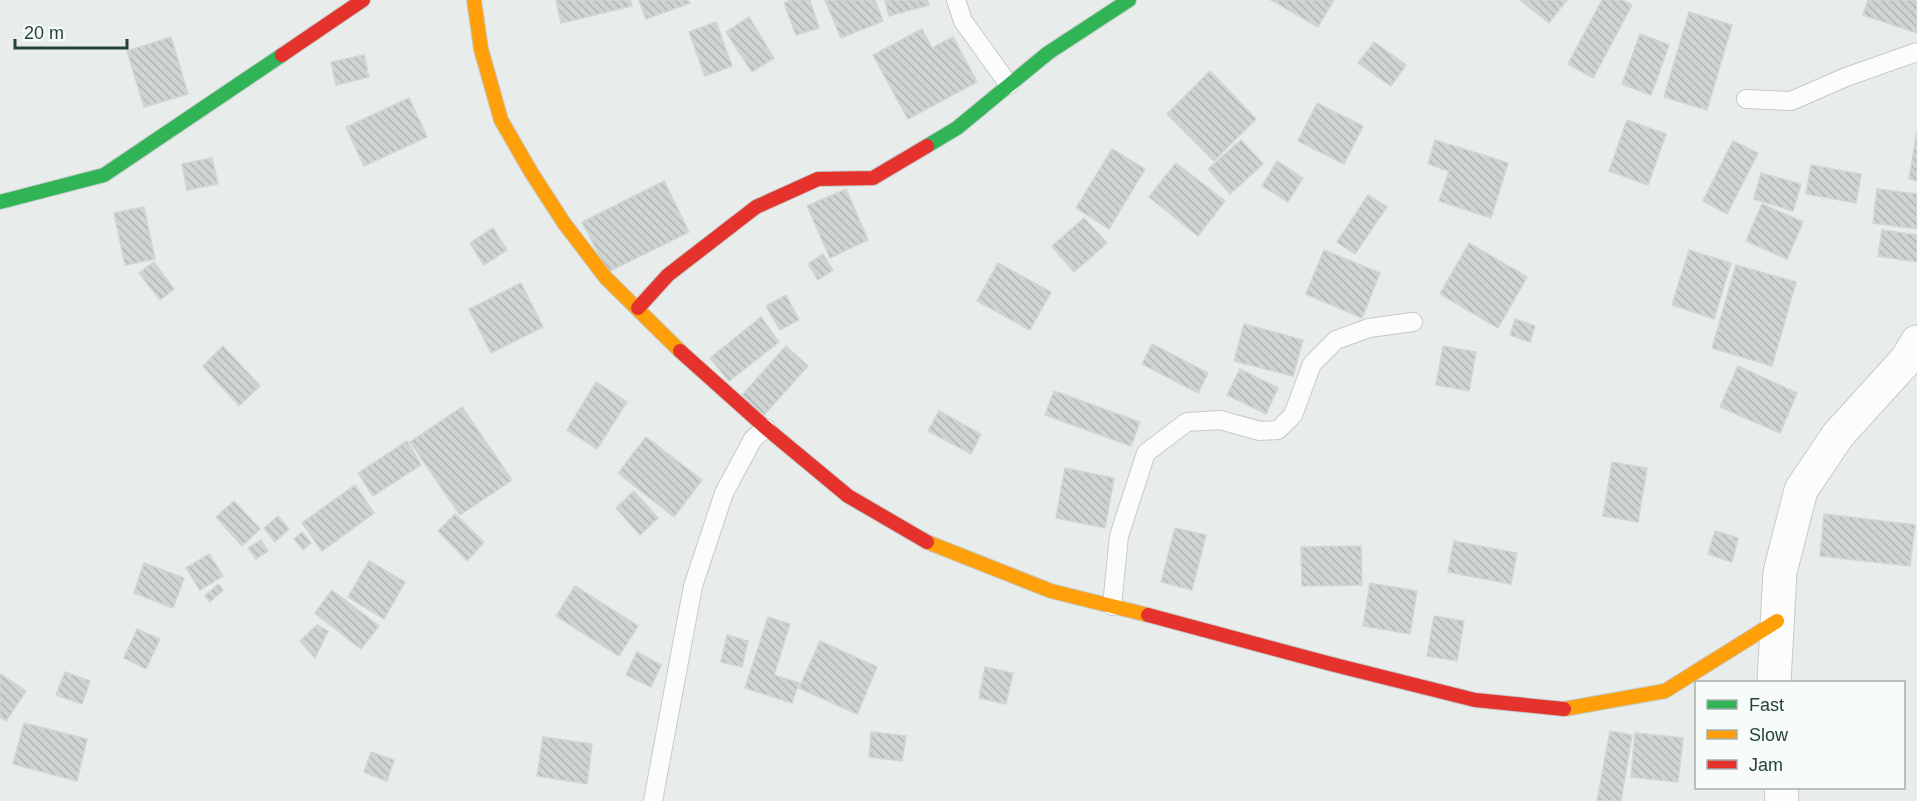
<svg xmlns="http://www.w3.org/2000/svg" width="1917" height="801" font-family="Arial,sans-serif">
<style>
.building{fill:url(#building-back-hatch);stroke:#d1d6d4;stroke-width:1.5}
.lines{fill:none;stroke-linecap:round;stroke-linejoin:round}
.lane-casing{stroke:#c5cac8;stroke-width:20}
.street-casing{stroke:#c5cac8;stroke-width:35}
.fast-casing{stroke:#c3cbc8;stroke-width:16}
.slow-casing{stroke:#c3cbc8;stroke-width:16}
.jam-casing{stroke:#c3cbc8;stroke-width:16}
.lane{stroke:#fcfcfc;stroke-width:18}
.street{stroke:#fcfcfc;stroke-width:33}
.fast{stroke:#30b455;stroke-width:14}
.slow{stroke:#ff9f0a;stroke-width:14}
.jam{stroke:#e5322d;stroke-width:14}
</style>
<defs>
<pattern id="building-back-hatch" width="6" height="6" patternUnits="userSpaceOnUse" patternTransform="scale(1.5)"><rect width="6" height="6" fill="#cfd4d2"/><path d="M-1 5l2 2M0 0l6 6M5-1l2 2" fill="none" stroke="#b2b7b5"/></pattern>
</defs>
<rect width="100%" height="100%" fill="#e8edeb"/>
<!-- building -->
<g class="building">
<path d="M556 0H630L632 6 561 23Z"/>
<path d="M639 0H688L690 3 646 19Z"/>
<path d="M791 0H810L819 28 796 35 784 3Z"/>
<path d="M825 0H875L883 21 841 38Z"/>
<path d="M885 0H927L929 5 889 16Z"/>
<path d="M1271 0H1334L1318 27Z"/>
<path d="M1520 0H1567L1549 23Z"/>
<path d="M1602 0H1623L1632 5 1593 78 1568 64Z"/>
<path d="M1868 0H1917V33L1863 15Z"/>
<path d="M1689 12 1732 25 1707 110 1664 97Z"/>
<path d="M749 17 774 58 752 72 726 32Z"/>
<path d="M716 22 732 66 705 76 689 32Z"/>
<path d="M922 29 932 48 953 37 977 82 908 119 873 55Z"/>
<path d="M1640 34 1669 45 1651 95 1622 84Z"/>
<path d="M171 37 188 94 144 107 127 51Z"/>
<path d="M1374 42 1406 65 1391 86 1358 63Z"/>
<path d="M364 55 369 77 336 85 331 62Z"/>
<path d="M1210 71 1256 119 1214 161 1167 114Z"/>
<path d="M409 98 427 137 364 166 346 127Z"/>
<path d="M1317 103 1363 126 1344 164 1298 141Z"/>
<path d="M1627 120 1666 134 1648 185 1609 171Z"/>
<path d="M1917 131V181L1909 179Z"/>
<path d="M1241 140 1263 164 1230 194 1208 169Z"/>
<path d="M1435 140 1508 163 1491 218 1439 201 1449 171 1428 164Z"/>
<path d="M1733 141 1758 153 1727 214 1703 201Z"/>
<path d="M1112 149 1145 169 1109 229 1076 208Z"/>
<path d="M212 158 218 184 187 190 182 164Z"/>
<path d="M1277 161 1303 178 1288 202 1262 186Z"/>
<path d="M1176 163 1225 201 1198 236 1149 197Z"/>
<path d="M1811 165 1861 174 1856 203 1806 194Z"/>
<path d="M1761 173 1801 184 1793 211 1754 199Z"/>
<path d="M664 181 689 232 608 272 582 222Z"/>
<path d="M846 189 868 240 830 258 807 206Z"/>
<path d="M1877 189 1917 194V229L1873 223Z"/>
<path d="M1368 195 1387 207 1355 254 1337 242Z"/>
<path d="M1762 204 1803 222 1787 259 1746 241Z"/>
<path d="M144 207 155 259 125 265 114 213Z"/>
<path d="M1084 218 1107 243 1074 272 1052 246Z"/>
<path d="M493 228 507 250 484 265 470 243Z"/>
<path d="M1882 230 1917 235V262L1878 256Z"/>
<path d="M1469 243 1527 277 1498 328 1440 294Z"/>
<path d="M1324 250 1380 273 1362 318 1306 294Z"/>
<path d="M1689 250 1731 263 1714 319 1672 305Z"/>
<path d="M823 254 833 270 818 280 808 264Z"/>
<path d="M154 262 174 289 160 300 139 273Z"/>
<path d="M998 263 1051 292 1030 330 977 301Z"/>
<path d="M1736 265 1796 282 1772 366 1712 348Z"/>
<path d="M521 283 543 327 491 353 469 309Z"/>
<path d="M786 295 799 320 780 330 766 306Z"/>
<path d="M761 317 779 342 729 381 710 358Z"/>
<path d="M1515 319 1535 326 1530 342 1510 335Z"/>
<path d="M1244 324 1303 340 1293 376 1234 361Z"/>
<path d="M1152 344 1208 373 1198 393 1142 364Z"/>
<path d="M223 346 260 386 239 406 203 366Z"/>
<path d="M786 346 808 366 764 415 742 395Z"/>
<path d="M1443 346 1476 352 1469 391 1436 385Z"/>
<path d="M1738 366 1797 393 1780 433 1720 407Z"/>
<path d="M1240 369 1278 388 1266 414 1227 395Z"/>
<path d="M596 382 627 402 597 449 567 430Z"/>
<path d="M1054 391 1140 422 1131 446 1045 415Z"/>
<path d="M462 407 512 480 460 515 410 442Z"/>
<path d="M939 411 981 434 971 454 928 431Z"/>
<path d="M646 437 702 480 674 517 618 473Z"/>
<path d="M407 441 421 465 373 496 358 473Z"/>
<path d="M1612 462 1647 468 1638 522 1603 516Z"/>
<path d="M1065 468 1114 478 1105 528 1056 518Z"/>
<path d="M355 485 374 513 322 551 302 523Z"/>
<path d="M634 491 658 518 640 535 616 508Z"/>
<path d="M234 501 260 529 242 546 216 517Z"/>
<path d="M455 514 484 542 467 561 438 531Z"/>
<path d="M1824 514 1915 525 1910 566 1820 556Z"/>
<path d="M278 516 289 529 275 542 264 528Z"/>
<path d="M1175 528 1206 535 1192 590 1161 582Z"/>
<path d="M1715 531 1738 538 1732 562 1708 554Z"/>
<path d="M302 532 311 543 303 550 294 539Z"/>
<path d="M261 540 268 551 256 559 248 548Z"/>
<path d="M1454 541 1517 553 1511 584 1448 572Z"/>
<path d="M1361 546 1362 585 1302 586 1301 547Z"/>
<path d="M209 554 223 576 200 590 186 568Z"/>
<path d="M369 561 405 582 384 619 348 597Z"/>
<path d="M144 563 184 578 173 608 134 593Z"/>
<path d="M1370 583 1417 591 1410 634 1363 626Z"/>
<path d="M218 584 223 590 210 602 205 596Z"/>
<path d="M575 586 638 626 619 656 556 616Z"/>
<path d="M332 590 379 626 361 649 315 613Z"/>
<path d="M1434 616 1464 621 1457 661 1427 656Z"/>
<path d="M768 617 790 624 774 675 799 683 792 703 745 688Z"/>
<path d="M317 625 328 631 315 658 300 641Z"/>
<path d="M137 629 160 639 146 669 124 658Z"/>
<path d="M727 635 748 641 742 667 721 662Z"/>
<path d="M820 641 877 667 857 714 799 688Z"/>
<path d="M637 652 661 665 651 687 626 675Z"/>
<path d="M985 667 1013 673 1006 704 979 698Z"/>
<path d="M65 672 90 681 82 704 56 695Z"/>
<path d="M0 674 26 691 6 721 0 717Z"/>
<path d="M24 723 87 739 77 781 13 764Z"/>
<path d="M1610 731 1632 735 1621 801H1597Z"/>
<path d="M871 732 906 736 902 761 869 757Z"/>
<path d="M1635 733 1683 738 1678 782 1631 777Z"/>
<path d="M543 737 592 744 587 784 537 776Z"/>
<path d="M371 752 394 760 387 781 364 772Z"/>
</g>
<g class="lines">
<!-- lane casing -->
<g class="lane-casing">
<g id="lane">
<path d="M956 0 963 21 1009 85"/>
<path d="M1746 99 1791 101 1846 77 1917 52"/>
<path d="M1112 606 1119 536 1146 453 1187 422 1220 420 1260 431 1278 430 1293 415 1312 364 1336 340 1369 328 1413 322"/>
<path d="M653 801 693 586 724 493 753 439 766 428"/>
</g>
</g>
<!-- street casing -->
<g class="street-casing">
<g id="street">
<path d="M1774 682 1780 572 1801 490 1838 435 1907 359 1917 342"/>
<path d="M1781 788 1782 801"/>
</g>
</g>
<!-- fast casing -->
<g class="fast-casing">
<g id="fast">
<path d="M927 146 957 128 1048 53 1129 0"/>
<path d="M0 202 104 175 282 55"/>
</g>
</g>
<!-- slow casing -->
<g class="slow-casing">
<g id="slow">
<path d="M474 0 481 49 501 120 531 172 564 223 606 278 680 351"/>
<path d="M927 542 1051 591 1148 615"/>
<path d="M1564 709 1665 691 1777 621"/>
</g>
</g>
<!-- jam casing -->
<g class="jam-casing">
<g id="jam">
<path d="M282 55 363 0"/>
<path d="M638 308 668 275 756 207 818 179 873 178 927 146"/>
<path d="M680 351 766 428 848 496 927 542"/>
<path d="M1148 615 1331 664 1475 700 1564 709"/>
</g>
</g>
<!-- lane -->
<use href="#lane" class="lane"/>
<!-- street -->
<use href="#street" class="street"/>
<!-- fast -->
<use href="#fast" class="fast"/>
<!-- slow -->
<use href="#slow" class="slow"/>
<!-- jam -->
<use href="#jam" class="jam"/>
</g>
<!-- legend -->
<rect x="1695" y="681" width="210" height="108" fill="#f7fbf9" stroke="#a3b1ad" stroke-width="1.5"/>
<rect x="1707" y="700" width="30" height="9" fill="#30b455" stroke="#a3b1ad" stroke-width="1.5"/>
<text x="1749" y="711" font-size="18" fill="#24423a">Fast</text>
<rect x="1707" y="730" width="30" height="9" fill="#ff9f0a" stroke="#a3b1ad" stroke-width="1.5"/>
<text x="1749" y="741" font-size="18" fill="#24423a">Slow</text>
<rect x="1707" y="760" width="30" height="9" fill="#e5322d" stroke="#a3b1ad" stroke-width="1.5"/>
<text x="1749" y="771" font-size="18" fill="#24423a">Jam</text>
<!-- scale -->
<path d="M15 39v9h112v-9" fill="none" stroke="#24423a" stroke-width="3"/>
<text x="24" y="39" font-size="18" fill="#24423a" stroke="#f7fbf9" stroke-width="4.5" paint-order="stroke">20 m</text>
</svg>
